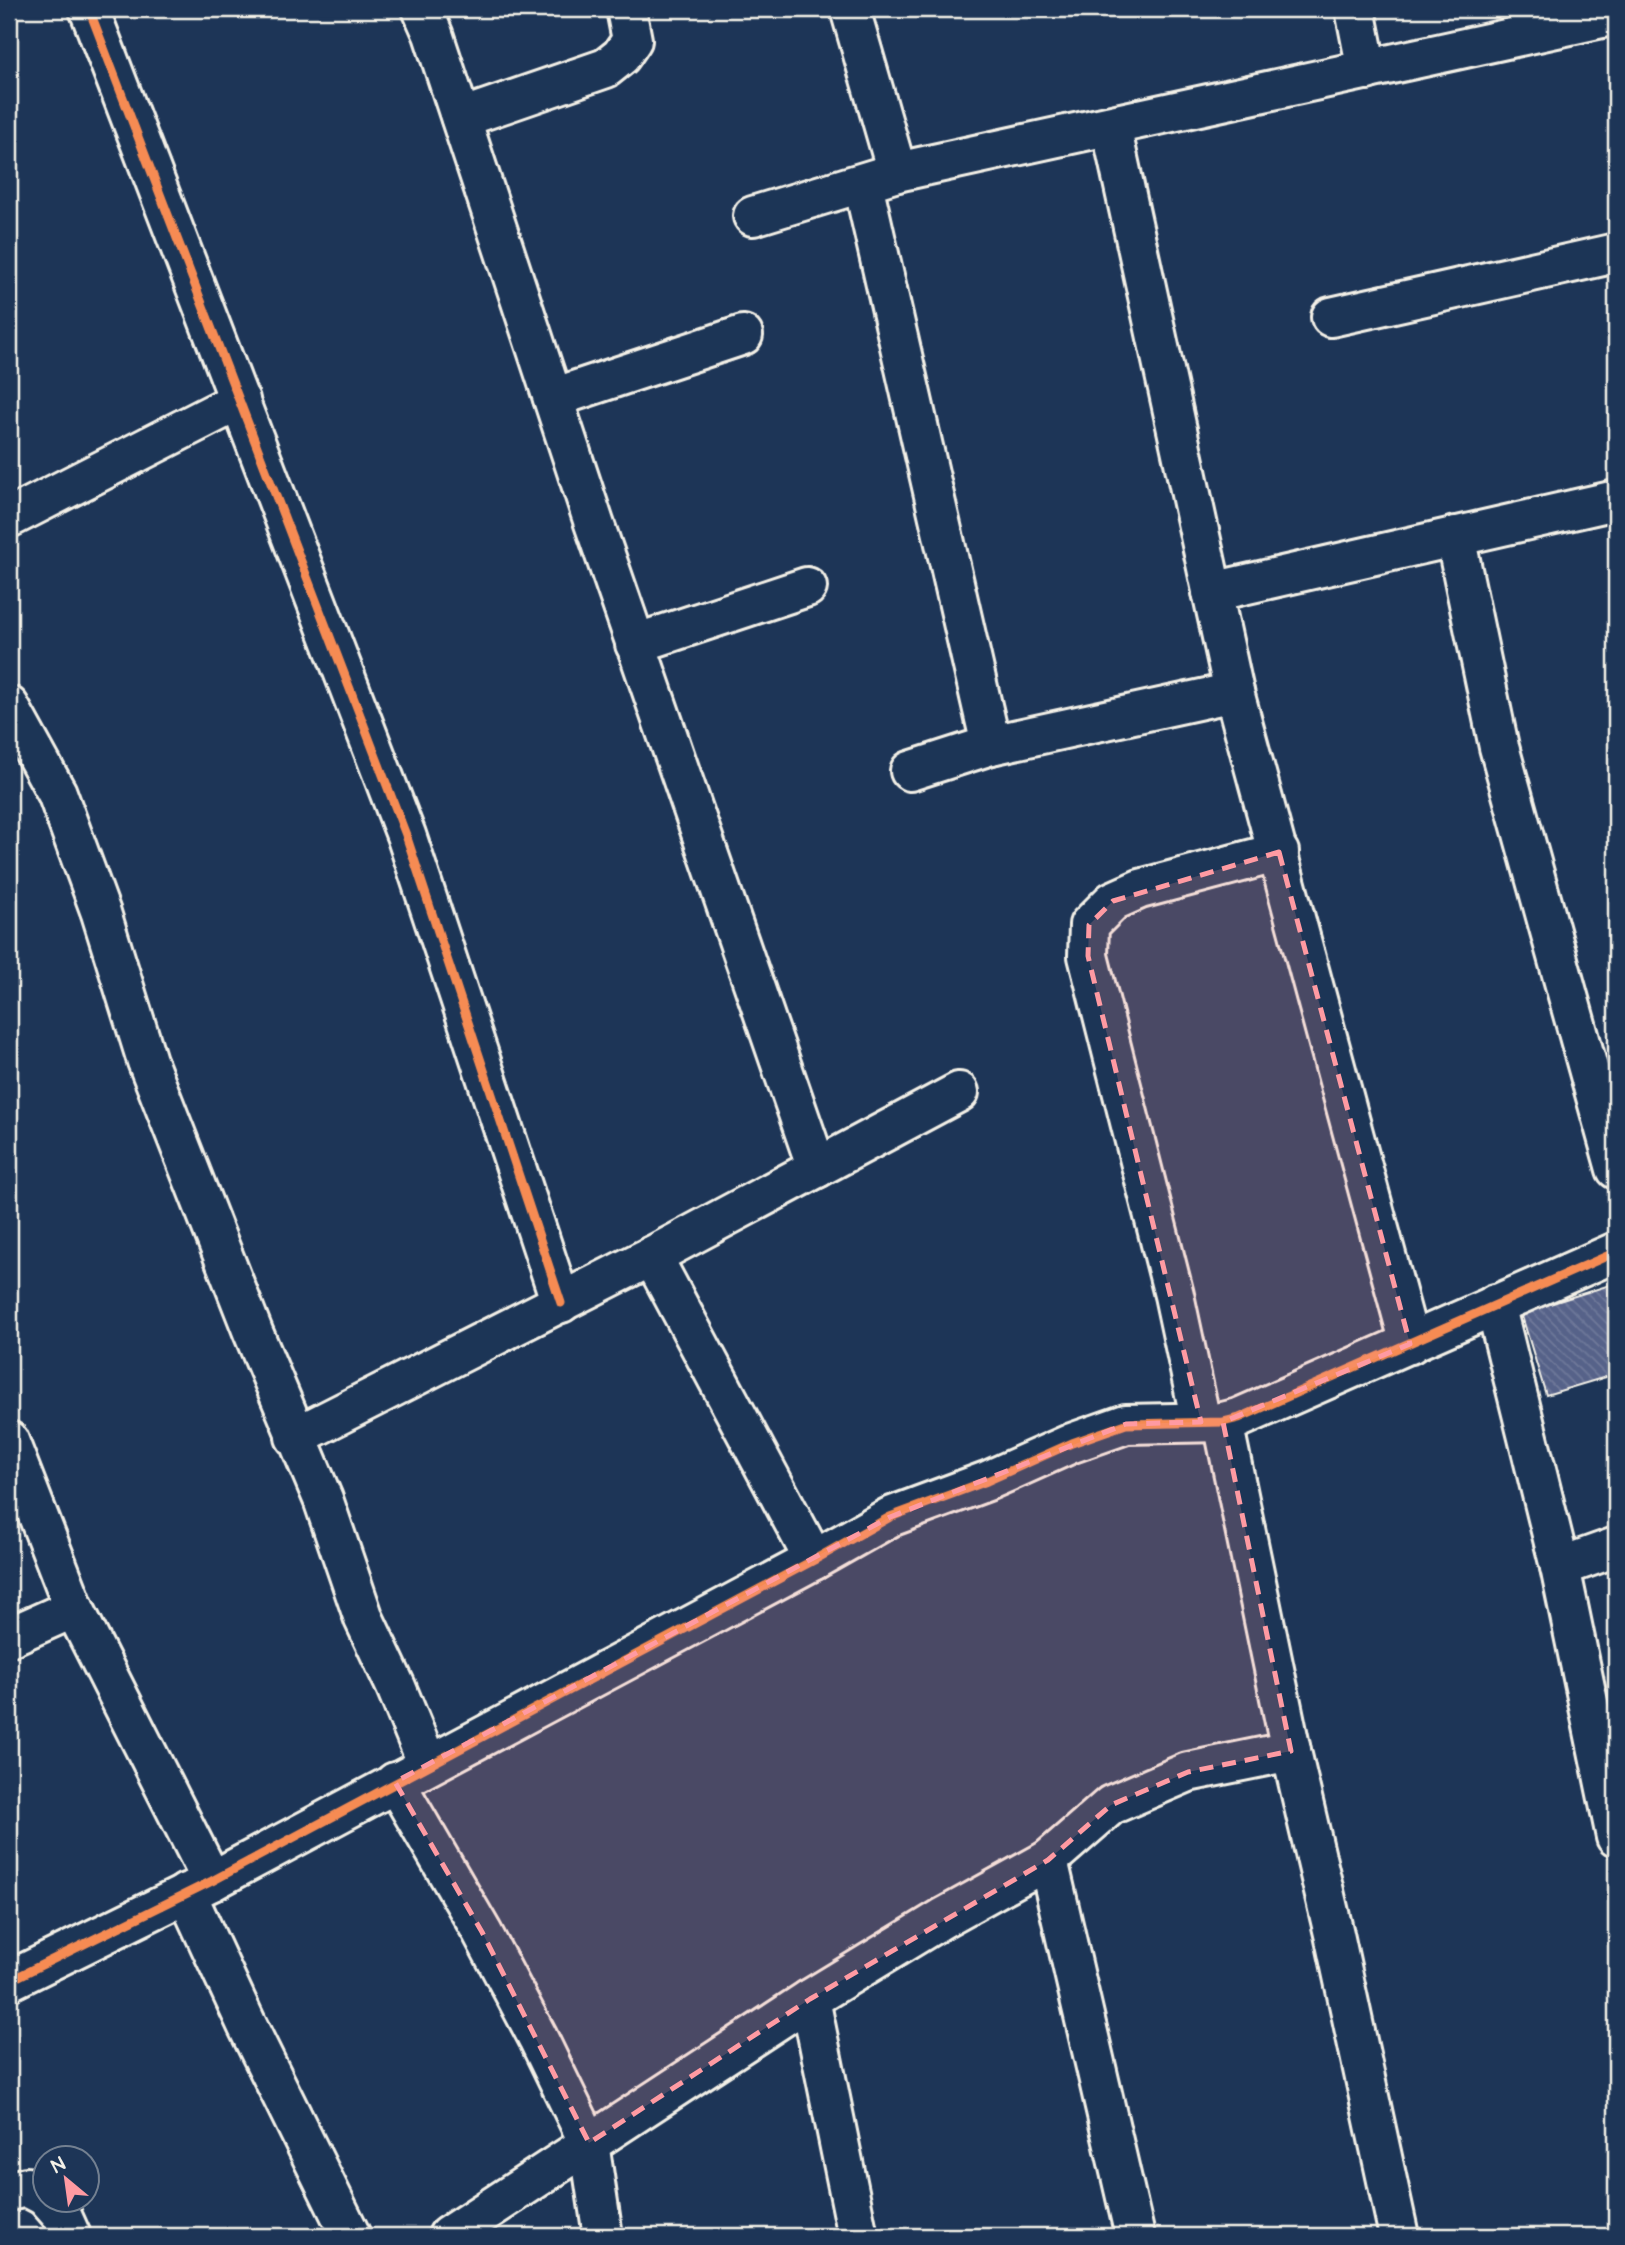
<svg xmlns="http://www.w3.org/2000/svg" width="1625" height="2245" font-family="'Architects Daughter',sans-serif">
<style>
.building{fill:url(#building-back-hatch);stroke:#f4f1e8;stroke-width:2}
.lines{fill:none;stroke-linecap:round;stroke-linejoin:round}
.minor-casing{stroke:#f4f1e8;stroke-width:44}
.minor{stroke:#1d3557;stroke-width:38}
.cycleway-casing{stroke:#1d3557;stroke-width:13}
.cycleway{stroke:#f68b52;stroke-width:9}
.marked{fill:#ff9aa2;fill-opacity:0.2;stroke:#ff9aa2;stroke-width:5;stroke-dasharray:14 9;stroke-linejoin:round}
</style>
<defs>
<pattern id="building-back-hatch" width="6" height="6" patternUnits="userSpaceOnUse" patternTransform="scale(1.75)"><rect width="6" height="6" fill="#566289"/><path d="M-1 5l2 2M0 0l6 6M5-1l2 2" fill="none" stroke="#6f799a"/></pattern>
</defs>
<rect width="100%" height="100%" fill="#1d3557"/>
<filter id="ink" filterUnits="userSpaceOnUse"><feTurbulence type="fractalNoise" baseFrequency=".0143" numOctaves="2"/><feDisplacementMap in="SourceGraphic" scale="14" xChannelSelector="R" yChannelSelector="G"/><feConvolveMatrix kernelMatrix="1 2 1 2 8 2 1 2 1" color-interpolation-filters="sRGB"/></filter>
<g filter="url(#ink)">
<!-- building -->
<path class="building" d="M1616 1283V1374L1546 1395 1521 1313Z"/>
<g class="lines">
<!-- minor casing -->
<g class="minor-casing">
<g id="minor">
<path d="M89 9 406 835 561 1303"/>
<path d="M422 9 433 34 594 523 817 1168"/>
<path d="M850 9 897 172"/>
<path d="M1355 9 1367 70"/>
<path d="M461 118 606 68 621 56 632 40 626 9"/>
<path d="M863 184 991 745"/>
<path d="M753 216 897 172 1616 15"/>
<path d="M1331 317 1616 253"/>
<path d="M553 398 743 335"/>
<path d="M9 518 240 400"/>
<path d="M1455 536 1499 747 1616 1169"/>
<path d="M1212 592 1616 500"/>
<path d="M635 644 807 587"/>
<path d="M1234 692 1410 1344"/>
<path d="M9 706 57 793 101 913 147 1061 253 1332 323 1499 364 1619 396 1687 428 1765"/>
<path d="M910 771 991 745 1234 692 1111 126"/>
<path d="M652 1256 814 1560"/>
<path d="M1495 1304 1560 1567 1616 1837"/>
<path d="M1201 1422 1174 1295 1088 956 1089 925 1113 901 1140 889 1279 852"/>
<path d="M1223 1422 1291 1751 1334 1934 1399 2236"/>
<path d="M295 1437 652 1256 959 1092"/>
<path d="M9 1441 74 1608 212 1881"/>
<path d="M1560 1567 1616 1547"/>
<path d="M9 1637 74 1608"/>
<path d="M395 1782 482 1932 538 2038 589 2143 603 2236"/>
<path d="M1048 1860 1135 2236"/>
<path d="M186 1893 247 2025 351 2236"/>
<path d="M9 1981 212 1881 814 1560 890 1517 987 1481 1072 1443 1126 1424 1223 1422 1239 1418 1616 1252"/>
<path d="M810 1999 858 2236"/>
<path d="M9 2191 27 2187 46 2197"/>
<path d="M48 2200 62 2216 71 2236"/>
<path d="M448 2236 810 1999 943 1918 1048 1860 1111 1805 1188 1772 1291 1751"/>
</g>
</g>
<!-- minor -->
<use href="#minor" class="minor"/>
<!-- cycleway casing -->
<g class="cycleway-casing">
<g id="cycleway">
<path d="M89 9 406 835 561 1303"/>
<path d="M9 1981 212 1881 814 1560 890 1517 987 1481 1072 1443 1126 1424 1223 1422 1239 1418 1616 1252"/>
</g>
</g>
<!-- cycleway -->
<use href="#cycleway" class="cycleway"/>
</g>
</g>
<!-- marked area -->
<path class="marked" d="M1279 852 1410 1344 1223 1422 1291 1751 1188 1772 1111 1805 1048 1860 810 1999 589 2143 482 1932 395 1782 890 1517 1126 1424 1201 1422 1088 956 1089 925 1113 901Z"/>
<!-- margin -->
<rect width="1625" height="2245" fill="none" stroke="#1d3557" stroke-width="35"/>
<rect x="18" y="18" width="1590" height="2210" fill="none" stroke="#f4f1e8" stroke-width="2.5" filter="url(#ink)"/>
<!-- north arrow -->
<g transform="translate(66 2179) rotate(331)"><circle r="33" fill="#1d3557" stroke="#738091" stroke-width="2"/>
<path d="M0-5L12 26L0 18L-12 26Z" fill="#ff9aa2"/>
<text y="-10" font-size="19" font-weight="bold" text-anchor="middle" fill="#f4f1e8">N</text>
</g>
</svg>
